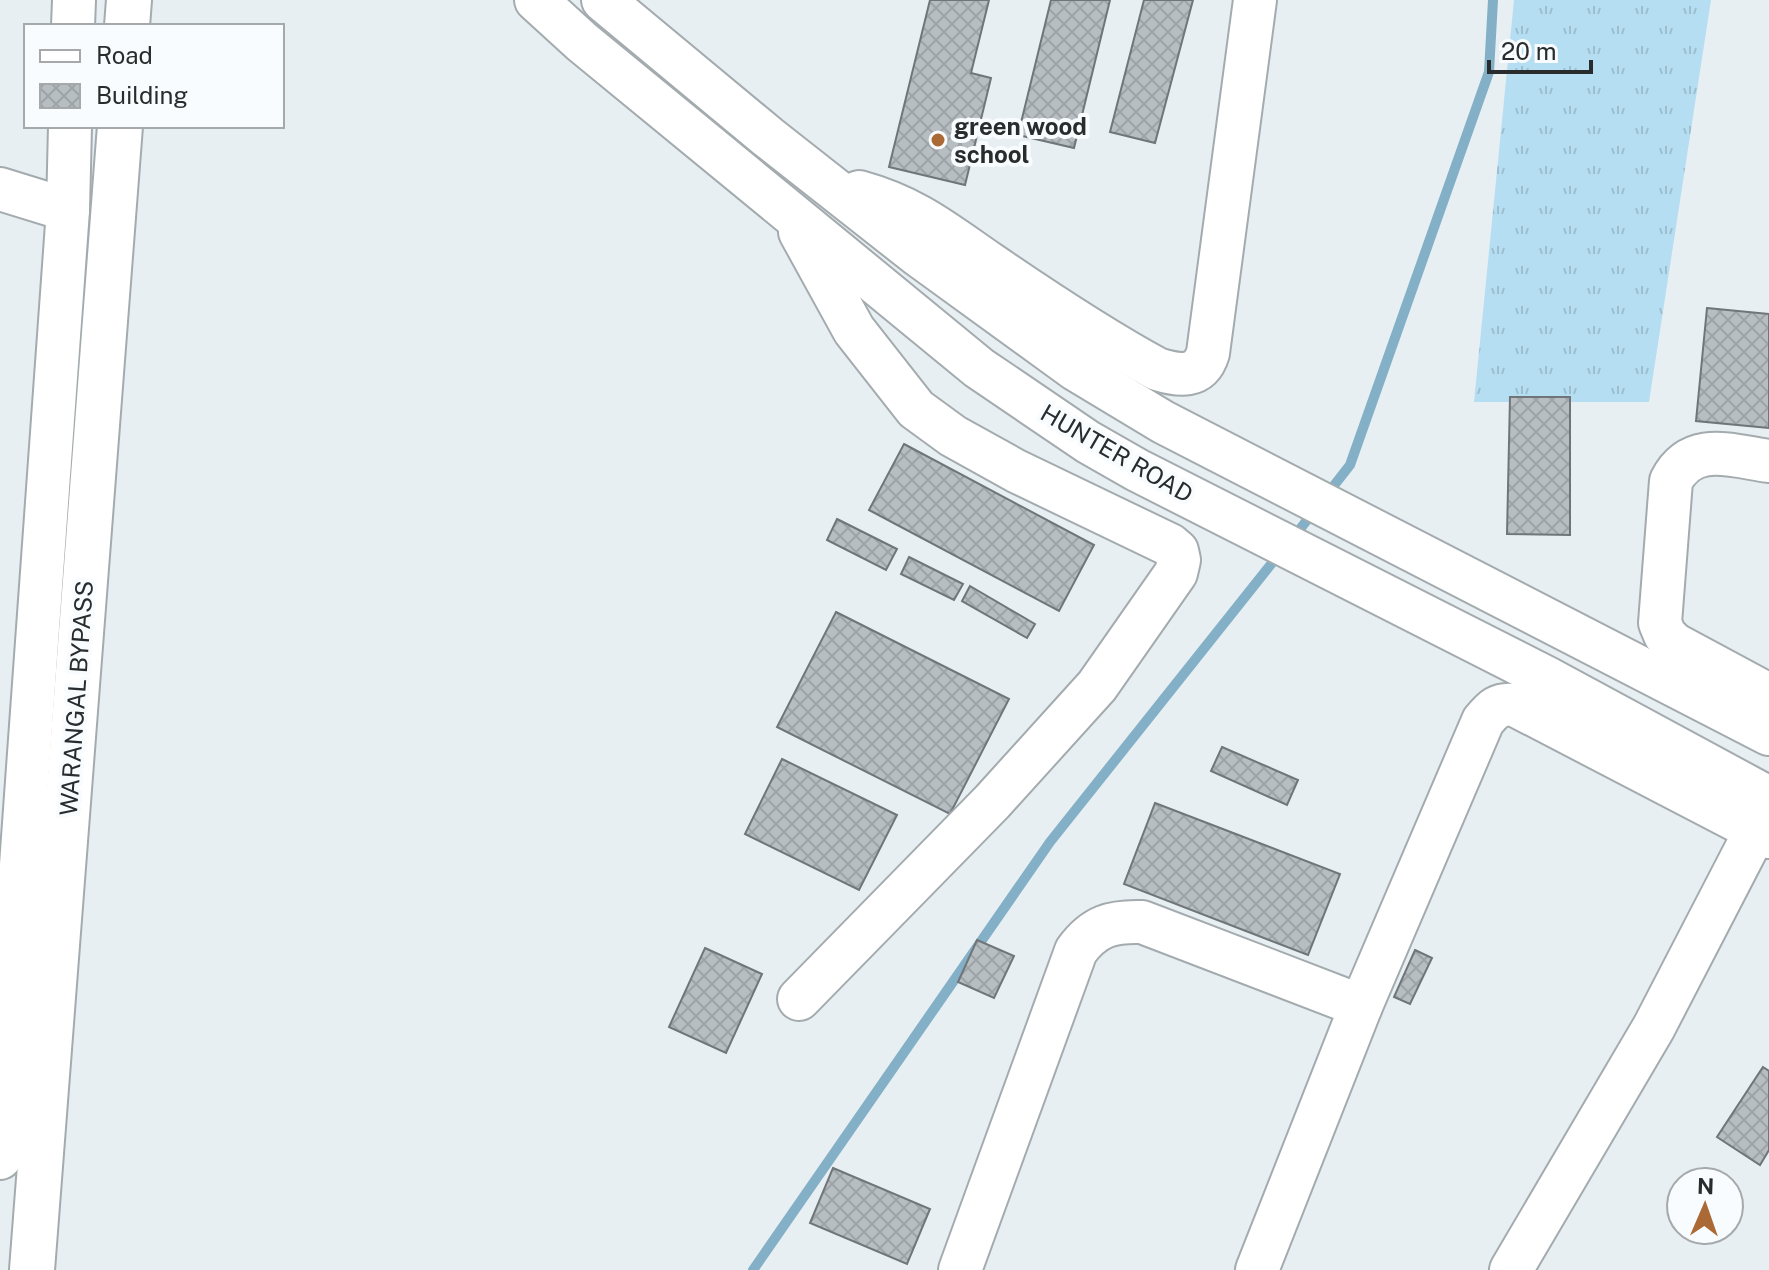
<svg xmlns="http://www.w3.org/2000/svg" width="1769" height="1270" font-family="'Public Sans',sans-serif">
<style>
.grass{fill:url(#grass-tufts)}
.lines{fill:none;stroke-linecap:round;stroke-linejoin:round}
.stream{stroke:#83b0c6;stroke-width:10}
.building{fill:url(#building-cross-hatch);stroke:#6f7578;stroke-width:2}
.minor-casing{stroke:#a4abae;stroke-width:46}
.major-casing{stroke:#a4abae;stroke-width:48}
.minor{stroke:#fff;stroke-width:42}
.major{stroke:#fff;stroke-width:44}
.poi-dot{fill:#ab6935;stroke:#f8fcfe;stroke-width:3}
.labels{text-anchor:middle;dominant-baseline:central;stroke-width:8;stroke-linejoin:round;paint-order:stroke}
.poi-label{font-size:24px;font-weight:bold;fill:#292c2d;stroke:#f8fcfe;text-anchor:start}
.street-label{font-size:24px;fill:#292c2d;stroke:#f8fcfe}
</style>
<defs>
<pattern id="grass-tufts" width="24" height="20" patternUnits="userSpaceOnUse" patternTransform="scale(2)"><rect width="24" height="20" fill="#b6def2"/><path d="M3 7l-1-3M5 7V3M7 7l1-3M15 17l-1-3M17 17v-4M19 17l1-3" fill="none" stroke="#9cbfd0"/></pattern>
<pattern id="building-cross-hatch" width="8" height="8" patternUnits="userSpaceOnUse" patternTransform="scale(2)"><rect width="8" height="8" fill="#b7bec1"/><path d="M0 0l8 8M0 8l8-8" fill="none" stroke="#9da3a6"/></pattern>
</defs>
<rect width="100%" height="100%" fill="#e8eff3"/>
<!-- grass -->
<path class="grass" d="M1514 0H1711L1649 402H1474Z"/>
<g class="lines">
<!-- stream -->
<g class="stream">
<path d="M1325 497 1350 465 1489 72 1493 0"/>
<path d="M1293 538 1315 510"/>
<path d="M753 1270 1050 842 1280 553"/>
</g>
</g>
<!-- building -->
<g class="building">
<path d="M930 0H989L971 73 991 78 965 185 889 167Z"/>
<path d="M1051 0H1110L1074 148 1018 135Z"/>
<path d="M1144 0H1193L1155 143 1110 132Z"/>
<path d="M1707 308 1769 314V428L1696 421Z"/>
<path d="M1510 397H1570V535L1507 534Z"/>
<path d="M904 444 1094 545 1059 611 869 510Z"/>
<path d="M837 519 897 549 886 570 827 540Z"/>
<path d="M909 557 963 584 954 600 901 574Z"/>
<path d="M970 586 1035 624 1027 638 962 601Z"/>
<path d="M836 612 1009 699 950 814 777 727Z"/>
<path d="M1222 747 1298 780 1287 805 1211 771Z"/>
<path d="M782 759 897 815 859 890 745 834Z"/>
<path d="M1155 803 1340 874 1308 955 1124 884Z"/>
<path d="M977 940 1014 956 994 998 958 982Z"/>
<path d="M705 948 762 974 726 1053 669 1027Z"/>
<path d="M1415 950 1432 958 1410 1004 1394 997Z"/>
<path d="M1763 1067 1769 1071V1150L1760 1165 1717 1137Z"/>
<path d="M833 1168 930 1209 907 1264 810 1223Z"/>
</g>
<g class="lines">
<!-- minor casing -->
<g class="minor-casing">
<g id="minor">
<path d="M536 0 582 42 979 368 1088 442 1137 470 1547 678 1769 798"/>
<path d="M603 0 768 137 918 255 1075 369 1163 422 1769 734"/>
<path d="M73 26 74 0"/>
<path d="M0 189 68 210"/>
<path d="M859 192C914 207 944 232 989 263 1043 300 1100 338 1157 369 1179 376 1200 379 1208 353L1255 0"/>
<path d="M1769 461C1732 456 1692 440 1671 481L1660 623 1665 635 1674 644 1769 695"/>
<path d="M799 999 992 802 1097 686 1176 573 1179 560 1177 551 1170 545 1016 471 953 436 916 409 854 330 800 232"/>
<path d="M0 1158 68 210 70 126"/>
<path d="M960 1270 1076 951C1094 926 1112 921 1142 922L1361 1006"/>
<path d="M1257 1270 1361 1006 1483 721C1493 709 1498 703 1515 705L1769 837"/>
<path d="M1511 1270 1654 1027 1756 830"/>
</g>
</g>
<!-- major casing -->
<g class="major-casing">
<g id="major">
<path d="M127 26 129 0"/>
<path d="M32 1270 120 126"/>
</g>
</g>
<!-- minor -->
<use href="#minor" class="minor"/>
<!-- major -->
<use href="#major" class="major"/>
</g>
<!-- markers -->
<circle class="poi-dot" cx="938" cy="140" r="8"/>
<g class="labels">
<!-- poi labels -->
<g class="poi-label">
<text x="954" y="126">green wood<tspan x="954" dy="28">school</tspan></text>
</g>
<!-- street labels -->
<g class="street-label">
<text transform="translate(1117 453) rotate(30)">HUNTER ROAD</text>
<text transform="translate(76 698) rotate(-86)">WARANGAL BYPASS</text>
</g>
</g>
<!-- legend -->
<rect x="24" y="24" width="260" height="104" fill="#f8fcfe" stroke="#a5a9aa" stroke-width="2"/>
<rect x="40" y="50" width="40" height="12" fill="#ffffff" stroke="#a5a9aa" stroke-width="2"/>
<text x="96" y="64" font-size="24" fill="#292c2d">Road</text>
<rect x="40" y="84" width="40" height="24" fill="url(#building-cross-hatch)" stroke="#a5a9aa" stroke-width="2"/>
<text x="96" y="104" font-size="24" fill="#292c2d">Building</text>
<!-- north arrow -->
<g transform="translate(1705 1206) rotate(2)"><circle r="38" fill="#f8fcfe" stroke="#a5a9aa" stroke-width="2"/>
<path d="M0-6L14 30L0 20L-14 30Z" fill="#ab6935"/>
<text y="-12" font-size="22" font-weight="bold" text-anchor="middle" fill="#292c2d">N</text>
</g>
<!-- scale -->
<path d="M1489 60v12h102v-12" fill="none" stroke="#292c2d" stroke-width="4"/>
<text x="1501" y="60" font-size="24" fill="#292c2d" stroke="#f8fcfe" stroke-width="6" paint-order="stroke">20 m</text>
</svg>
